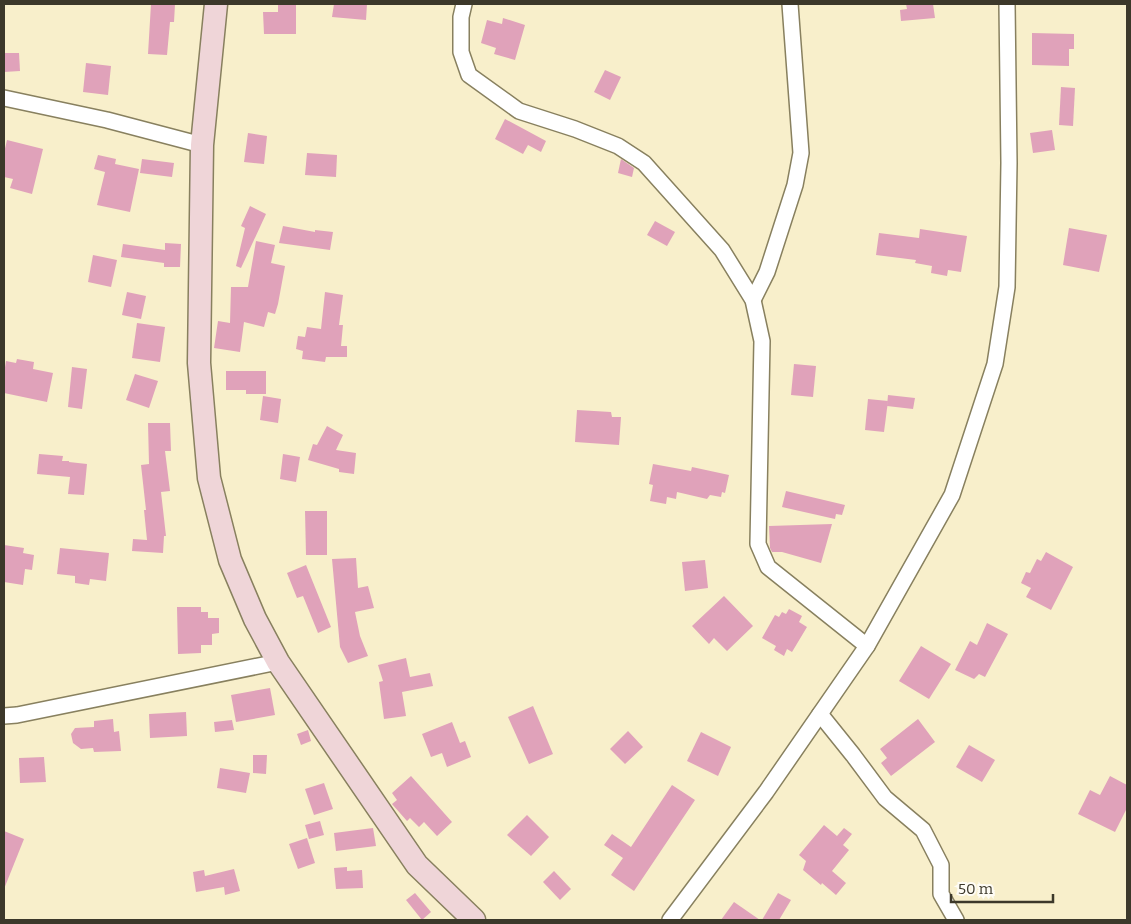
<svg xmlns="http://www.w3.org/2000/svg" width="1131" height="924" font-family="Bitter,serif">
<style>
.building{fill:#e0a2ba}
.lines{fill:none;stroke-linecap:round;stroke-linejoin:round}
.street-casing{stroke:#88805f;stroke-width:18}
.secondary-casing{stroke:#88805f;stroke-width:25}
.street{stroke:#fff;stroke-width:15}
.secondary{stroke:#efd5d8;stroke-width:22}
</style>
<rect width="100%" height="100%" fill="#f8efcb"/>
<!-- building -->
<g class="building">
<path d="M151 4H175L174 22H170L167 55 148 54Z"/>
<path d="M278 4H296V34H264L263 12H278Z"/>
<path d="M334 4H367L366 20 332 17Z"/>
<path d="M906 4H933L935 18 901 21 900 10 907 9Z"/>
<path d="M503 18 525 25 515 60 494 54 496 48 481 43 487 20 502 24Z"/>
<path d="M1032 33 1074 34V49H1069V66L1032 65Z"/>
<path d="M4 53H19L20 71 4 72Z"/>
<path d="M86 63 111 66 108 95 83 92Z"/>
<path d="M605 70 621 77 610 100 594 92Z"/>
<path d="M1061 87 1075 88 1073 126 1059 125Z"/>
<path d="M505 119 546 141 541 152 528 145 523 154 495 139Z"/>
<path d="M1052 130 1055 150 1033 153 1030 133Z"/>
<path d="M248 133 267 136 264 164 244 162Z"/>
<path d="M7 140 43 149 32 194 10 188 13 179 4 177V153Z"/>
<path d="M307 153 337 155 336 177 305 175Z"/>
<path d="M98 155 116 159 115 164 139 169 130 212 97 205 105 172 94 169Z"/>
<path d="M142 159 174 163 172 177 140 173Z"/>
<path d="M621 159 634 168 632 177 618 173Z"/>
<path d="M250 206 266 214 241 268 236 266 245 228 241 226Z"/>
<path d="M655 221 675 232 667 246 647 235Z"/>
<path d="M283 226 315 232V230L333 232 330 250 279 243Z"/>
<path d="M1069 228 1107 235 1099 272 1063 265Z"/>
<path d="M920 229 967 236 961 272 948 270 947 276 931 273 932 266 915 263 916 260 876 255 879 233 919 238Z"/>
<path d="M256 241 275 245 271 263 285 266 278 304 275 314 268 312 264 327 244 322 240 352 214 348 218 321 230 323 231 287H248Z"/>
<path d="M165 243 181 244 180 267H164V263L121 257 123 244 165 250Z"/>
<path d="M93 255 117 260 111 287 88 282Z"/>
<path d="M127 292 146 296 141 319 122 315Z"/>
<path d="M325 292 343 295 339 325H343L341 346H347V357H326L325 362 302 359 303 351 296 349 298 336 305 337 307 327 321 329Z"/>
<path d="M137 323 165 327 160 362 132 358Z"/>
<path d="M17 359 34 362 33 369 53 373 47 402 4 393V374L6 361 16 363Z"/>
<path d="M794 364 816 366 813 397 791 395Z"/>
<path d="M72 367 87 369 82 409 68 407Z"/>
<path d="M226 371H266V394H246V390H226Z"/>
<path d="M135 374 158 381 149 408 126 400Z"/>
<path d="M888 395 915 398 913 409 887 406Z"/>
<path d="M263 396 281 399 278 423 260 420Z"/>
<path d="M868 399 888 401 884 432 865 430Z"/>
<path d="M577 410 611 412 612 417H621L619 445 575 442Z"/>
<path d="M148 423H170L171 451H165L170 491 161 492 166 536H164L163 553 132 551 133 539 147 540 144 510H146L141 465 149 464Z"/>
<path d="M327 426 343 435 336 450 356 453 354 474 339 472V469L308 460 313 444 317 445Z"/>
<path d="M39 454 63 456 62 461H69V462L87 464 84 495 68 494 70 477 37 474Z"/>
<path d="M283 454 300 457 296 482 280 479Z"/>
<path d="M653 464 691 471 692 467 729 475 725 493 722 492 721 497 710 495 707 499 677 492 676 499 667 497 666 504 650 501 653 485 649 484Z"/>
<path d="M786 491 845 505 842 515 836 514 835 519 782 507Z"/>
<path d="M305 511H327V555H306Z"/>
<path d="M832 524 821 563 782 552H772L770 548 769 526Z"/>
<path d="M4 545 24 548 23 553 34 555 32 570 25 569 23 585 4 582Z"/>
<path d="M60 548 109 553 106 581 90 579 89 585 75 583V576L57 574Z"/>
<path d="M1046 552 1073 567 1051 610 1026 597 1031 588 1021 583 1026 572 1030 573 1037 559 1041 561Z"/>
<path d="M356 558 358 588 368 586 374 608 355 612 360 636 368 656 348 663 340 647 332 559Z"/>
<path d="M705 560 708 588 685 591 682 562Z"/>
<path d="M306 565 331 627 318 633 303 596 297 598 287 573Z"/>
<path d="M724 596 753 626 727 651 714 638 709 644 692 626Z"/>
<path d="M177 607H201V612H208V618H219V633L212 634V645H201V653L178 654Z"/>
<path d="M789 609 802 616 799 622 807 627 792 652 787 649 784 656 774 650 776 646 762 638 775 615 779 617 782 612 786 614Z"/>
<path d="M987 623 1008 634 985 677 979 674 974 679 955 670 970 641 977 645Z"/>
<path d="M921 646 951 664 929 699 899 681Z"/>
<path d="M406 658 410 677 430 673 433 686 402 692 406 716 384 719 379 682 383 681 378 665Z"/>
<path d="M270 688 275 715 236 722 231 695Z"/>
<path d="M533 706 553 754 529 764 508 717Z"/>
<path d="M186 712 187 736 150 738 149 714Z"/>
<path d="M113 719 114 732 119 731 121 751 94 752 93 748 81 749 73 743 71 734 75 728 94 727V721Z"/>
<path d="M918 719 935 742 891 776 881 763 887 758 880 749Z"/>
<path d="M232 720 234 730 215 732 214 722Z"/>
<path d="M452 722 460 743 465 741 471 757 447 767 442 753 431 757 422 734Z"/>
<path d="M308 730 311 741 301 745 297 734Z"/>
<path d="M628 731 643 747 625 764 610 749Z"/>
<path d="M701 732 731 747 718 776 687 761Z"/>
<path d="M969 745 995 760 982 782 956 767Z"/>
<path d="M253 755H267L266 774 253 773Z"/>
<path d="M44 757 46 782 20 783 19 758Z"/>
<path d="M220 768 250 773 246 793 217 788Z"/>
<path d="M411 776 452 822 437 836 424 822 419 827 410 818 407 821 392 804 397 800 392 793Z"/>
<path d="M1110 776 1127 785V808L1115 832 1078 814 1090 790 1100 795Z"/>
<path d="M324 783 333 809 314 815 305 789Z"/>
<path d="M672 785 695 800 634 891 611 875 623 858 604 845 612 834 631 847Z"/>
<path d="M527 815 549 837 531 856 507 835Z"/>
<path d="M320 821 324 835 309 839 305 825Z"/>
<path d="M824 825 837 836 844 828 852 834 843 845 849 850 832 871 846 883 836 895 822 883 821 885 803 870 806 861 799 855Z"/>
<path d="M373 828 376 846 336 851 334 833Z"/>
<path d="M4 831 24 839 4 889Z"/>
<path d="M307 838 315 863 298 869 289 844Z"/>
<path d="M347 867V871L362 870 363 888 336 889 334 868Z"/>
<path d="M234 869 240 891 225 895 224 887 196 892 193 872 204 870 205 876Z"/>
<path d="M554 871 571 889 560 900 543 882Z"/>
<path d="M415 893 431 912 422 920 406 900Z"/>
<path d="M778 893 791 900 779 920H762Z"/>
<path d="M734 902 760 920H721Z"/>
</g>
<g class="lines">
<!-- street casing -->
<g class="street-casing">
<g id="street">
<path d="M464 4 461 17V52L469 75 519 111 575 129 618 146 644 163 722 250 753 300 762 341 758 544 768 567 867 646"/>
<path d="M4 98 107 120 202 145"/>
<path d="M753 300 767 272 795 185 801 153 790 4"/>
<path d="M820 714 853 755 885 798 923 830 941 865V894L956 920"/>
<path d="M4 716 17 715 278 662"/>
<path d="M670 920 766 792 867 646 952 495 995 364 1007 287 1009 163 1007 4"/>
</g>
</g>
<!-- secondary casing -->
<g class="secondary-casing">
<path id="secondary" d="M216 4 202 145 199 363 209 478 230 560 255 619 278 662 417 865 474 920"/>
</g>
<!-- street -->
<use href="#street" class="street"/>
<!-- secondary -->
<use href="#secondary" class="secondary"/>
</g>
<!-- border -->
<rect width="1131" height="924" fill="none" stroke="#3c382a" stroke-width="10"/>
<!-- scale -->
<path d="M951 894v8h102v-8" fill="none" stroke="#3c382a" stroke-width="2.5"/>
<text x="958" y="894" font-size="15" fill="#3c382a" stroke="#fefcf5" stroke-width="4" paint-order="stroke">50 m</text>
</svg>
